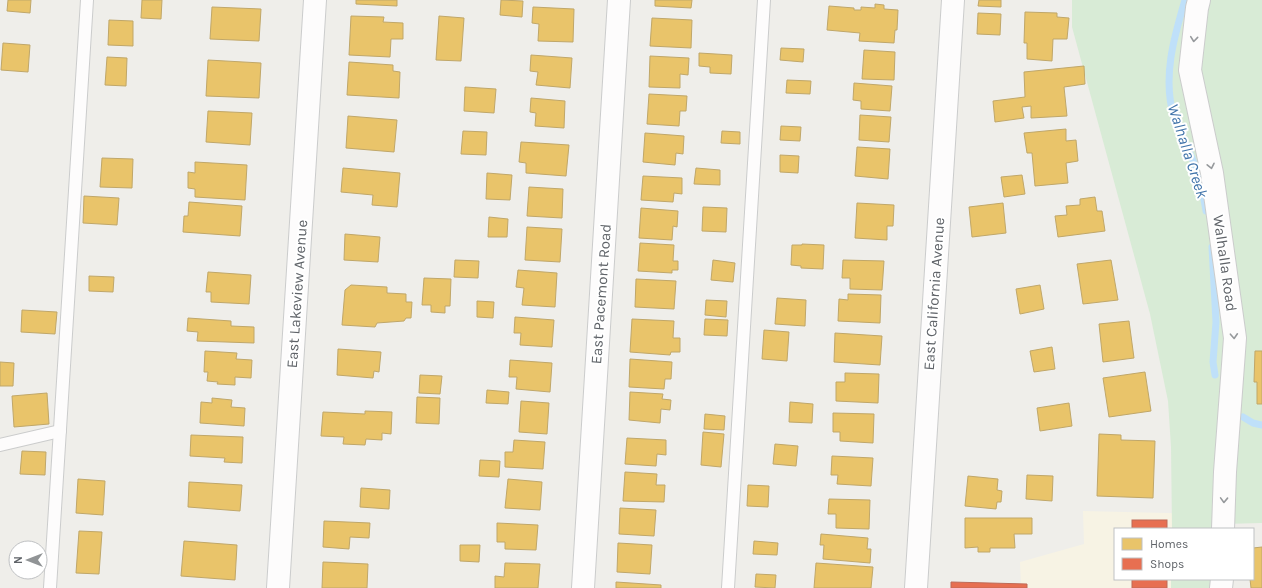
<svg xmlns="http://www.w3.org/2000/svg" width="1262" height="588" font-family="Karla,sans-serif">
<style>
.commercial{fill:#f7f3e4}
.green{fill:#d8ebd6}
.homes{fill:#e9c46a;stroke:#c0a769}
.shops{fill:#e76f51;stroke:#be6b58}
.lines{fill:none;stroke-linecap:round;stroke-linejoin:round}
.stream{stroke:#bfe0f9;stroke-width:7}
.service-casing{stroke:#cbcccc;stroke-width:14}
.minor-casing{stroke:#cbcccc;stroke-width:24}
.service{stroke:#fdfcfc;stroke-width:12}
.minor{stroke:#fdfcfc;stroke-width:22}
.oneway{stroke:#96999c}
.labels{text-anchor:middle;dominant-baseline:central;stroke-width:4;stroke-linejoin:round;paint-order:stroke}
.street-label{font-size:15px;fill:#5f6368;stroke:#fff}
.water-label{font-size:16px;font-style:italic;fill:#4174aa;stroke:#fff}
</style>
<rect width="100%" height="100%" fill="#efeeea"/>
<!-- commercial -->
<path class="commercial" d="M1083 511 1209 514 1214 529H1115V579H1228L1231 588H1021L1020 562 1084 544Z"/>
<!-- green -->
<g class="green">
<path d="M1072 0H1262V351H1255L1254 382H1257V404H1262V523L1223 524V529H1172L1171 447 1168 401 1150 314 1072 27Z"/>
<path d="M1171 579H1222L1221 588H1171Z"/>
</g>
<!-- homes -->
<g class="homes">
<path d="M8 0H31L30 13 7 11Z"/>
<path d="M142 0H162L161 19 141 18Z"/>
<path d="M356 0H397V6L356 4Z"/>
<path d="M501 0 523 1 522 17 500 15Z"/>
<path d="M655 0H692L691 8 655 6Z"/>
<path d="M979 0H1001V7L978 6Z"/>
<path d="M875 4 884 5V9L898 10 897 30H895L894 43 859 41 860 33 827 30 829 6 854 8V10H861V7L875 8Z"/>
<path d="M212 7 261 9 259 41 210 39Z"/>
<path d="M533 7 574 9 573 42 538 41 539 24 532 23Z"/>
<path d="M1025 12 1057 13V17L1069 18 1067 39H1053L1052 61 1027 59V43H1024Z"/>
<path d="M978 13 1001 14 1000 35 977 34Z"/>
<path d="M351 16 384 17 383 22 403 23V39H391L390 57 349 55Z"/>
<path d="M439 16 464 18 461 61 436 60Z"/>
<path d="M652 18 692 20 691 48 650 46Z"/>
<path d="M109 20 133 21V46L108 45Z"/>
<path d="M3 43 30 45 28 72 1 70Z"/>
<path d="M781 48 804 49 803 62 780 60Z"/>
<path d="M864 50 895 52 894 80 862 79Z"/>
<path d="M699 53 732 55 731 74 710 73V67L699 66Z"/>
<path d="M531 55 572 58 570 88 536 85 538 72 530 71Z"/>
<path d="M650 56 689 58 688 75 680 74V88L649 87Z"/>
<path d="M107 57 127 58 126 86 105 85Z"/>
<path d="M208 60 261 63 259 98 206 96Z"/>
<path d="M349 62 393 65V71L400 72 399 98 347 95Z"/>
<path d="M1084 66 1085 84 1064 87 1067 116 1031 118V106L1022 107 1024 118 995 122 993 101 1025 97 1024 72Z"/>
<path d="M787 80 811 81 810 94 786 93Z"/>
<path d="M854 83 892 86 890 111 861 109V101L853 100Z"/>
<path d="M465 87 496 89 494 113 464 111Z"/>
<path d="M649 94 687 96 686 111H680L679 126 647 124Z"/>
<path d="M531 98 565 101 564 128 535 126 536 113 530 112Z"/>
<path d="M208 111 252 113 250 145 206 142Z"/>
<path d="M860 115 891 117 889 142 859 140Z"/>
<path d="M348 116 397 120 394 152 346 148Z"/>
<path d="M781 126 801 127 800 141 780 140Z"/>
<path d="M1066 129V141L1076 140 1078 161 1066 163 1068 183 1035 186 1032 153H1027L1024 133Z"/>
<path d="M463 131 487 132 486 155 461 154Z"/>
<path d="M722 131 740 132V144L721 143Z"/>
<path d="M645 133 684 136 683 154 676 153 675 165 643 162Z"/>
<path d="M521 142 569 145 566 176 526 173V163L519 162Z"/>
<path d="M857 147 890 149 888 179 855 176Z"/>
<path d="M780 155 799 156 798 173 780 172Z"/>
<path d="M102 158 133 159 132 188 100 187Z"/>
<path d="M195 162 247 165 245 200 195 197V189L188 188V172L195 173Z"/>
<path d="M343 168 400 173 397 207 372 205 373 195 341 192Z"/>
<path d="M696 168 720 170V185L694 184Z"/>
<path d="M487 173 512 175 510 200 486 199Z"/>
<path d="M1022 175 1025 194 1004 197 1001 177Z"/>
<path d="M643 176 682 178V194L674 193 673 202 641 200Z"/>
<path d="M529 187 563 189 562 218 527 216Z"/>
<path d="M84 196 119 198 117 225 83 223Z"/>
<path d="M1095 197 1097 211H1102L1105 231 1058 237 1055 216 1067 215 1066 206 1080 205V199Z"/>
<path d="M189 202 242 206 240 236 183 232 184 216H188Z"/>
<path d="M857 203 894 205 893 226H887V240L855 238Z"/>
<path d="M1003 203 1006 233 972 237 969 207Z"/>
<path d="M703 207 727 208 726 232 702 231Z"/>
<path d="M641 208 678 211 677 227 673 226 672 240 639 238Z"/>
<path d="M489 217 508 219 507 237H488Z"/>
<path d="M527 227 562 229 560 262 525 260Z"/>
<path d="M345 234 380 237 378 262 344 260Z"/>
<path d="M640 243 674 245 673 261H678V270H672V273L638 271Z"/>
<path d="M802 244 824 245 823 269 801 268V266L791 265 792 245H802Z"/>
<path d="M455 260 479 261 478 278 454 277Z"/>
<path d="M713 260 735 263 733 282 711 280Z"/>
<path d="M843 260 884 261 882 290 850 289V278H842Z"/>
<path d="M1111 260 1118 300 1083 304 1077 264Z"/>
<path d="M518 270 557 273 555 307 522 305 524 288 516 287Z"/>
<path d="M208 272 251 275 249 304 211 302V292H206Z"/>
<path d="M89 276 114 277 113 292 89 291Z"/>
<path d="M424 278 451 279 450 306H445V313L431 312V305H422Z"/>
<path d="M636 279 676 281 674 309 635 307Z"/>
<path d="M351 285 387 287V293L406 294V302H412L411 318H406L404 321 377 323 375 327 342 325 345 290Z"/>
<path d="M1040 285 1044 309 1020 314 1016 289Z"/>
<path d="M848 294 881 295 880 323 838 321 839 299 848 300Z"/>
<path d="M777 298 806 300 805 326 775 324Z"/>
<path d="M706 300 727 301 726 317 705 315Z"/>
<path d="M477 301 494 302 493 318 477 317Z"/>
<path d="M22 310 57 312 55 334 21 332Z"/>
<path d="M515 317 554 320 552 347 520 345 521 333H514Z"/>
<path d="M188 318 231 321V326L254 327V343L197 341 198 332 187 331Z"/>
<path d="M632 319 674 321 673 338H680V352H671L670 355 630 352Z"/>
<path d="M705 319 728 320 727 336 704 335Z"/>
<path d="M1129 321 1134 358 1103 362 1099 324Z"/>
<path d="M764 330 789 332 787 361 762 359Z"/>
<path d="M835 333 882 336 880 365 834 362Z"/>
<path d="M1052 347 1055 369 1034 372 1030 351Z"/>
<path d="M338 349 381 352 379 372 374 371 373 378 337 375Z"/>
<path d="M205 351 237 353 236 359 252 360 251 378 235 377V385L217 384 218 382 207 381 208 372H204Z"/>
<path d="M1255 351H1262V404H1257V382H1254Z"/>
<path d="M630 359 672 362 671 379H665L664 389 629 387Z"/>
<path d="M510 360 552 363 550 392 516 389 517 377H509Z"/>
<path d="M0 362 14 363 13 386H0Z"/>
<path d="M1145 372 1151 411 1109 417 1103 378Z"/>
<path d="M845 373 879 374 878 403 836 401V382H845Z"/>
<path d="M420 375 442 376 440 394 419 393Z"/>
<path d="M487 390 509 392 508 404 486 403Z"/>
<path d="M630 392 663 394 662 399 671 400 670 410 661 409 660 423 629 420Z"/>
<path d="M47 393 49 424 14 427 12 396Z"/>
<path d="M417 397 440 398 439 424 416 423Z"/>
<path d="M212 398 232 400 231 407 245 408 244 426 200 423 201 402 212 403Z"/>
<path d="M521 401 549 403 547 434 519 432Z"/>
<path d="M790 402 813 404 812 423 789 422Z"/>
<path d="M1069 403 1072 426 1040 431 1037 408Z"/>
<path d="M365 411 392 412 391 434 382 433V440L366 439 365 445 343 444 344 437 321 436 323 412 365 414Z"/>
<path d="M833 413 874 414 873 443 840 441V432H833Z"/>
<path d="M705 414 725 416 724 430 704 429Z"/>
<path d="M703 432 724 434 721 467 701 465Z"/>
<path d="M1099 434 1121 435V440L1155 441 1153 498 1097 496Z"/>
<path d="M191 435 243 437 242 463 224 462 225 458 190 456Z"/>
<path d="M627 438 666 440V455L657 454 656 466 625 464Z"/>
<path d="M514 440 545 442 543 469 505 467V452H513Z"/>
<path d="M775 444 798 446 796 466 773 464Z"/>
<path d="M22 451 46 452 45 475 20 474Z"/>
<path d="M832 456 873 458 871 486 837 484 838 475H831Z"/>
<path d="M480 460 500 461 499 477 479 476Z"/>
<path d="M625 472 657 474 656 485H665L664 502 623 501Z"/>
<path d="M1027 475 1053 476 1052 501 1026 499Z"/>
<path d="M968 476 998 479 997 490 1002 491 1001 502H997L996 509 965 506Z"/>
<path d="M78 479 105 481 103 515 76 513Z"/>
<path d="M508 479 542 482 540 510 505 508Z"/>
<path d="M189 482 242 485 240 511 188 507Z"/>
<path d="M748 485 769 486 768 507 747 506Z"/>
<path d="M361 488 390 490 389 509 360 507Z"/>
<path d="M829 499 870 500 869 529 836 528V514H828Z"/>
<path d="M620 508 656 510 654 536 619 534Z"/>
<path d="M965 518H1032V534H1014L1015 548H990V552H978V547L965 548Z"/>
<path d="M324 521 370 523 369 538 350 537 349 549 323 547Z"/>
<path d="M497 523 538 525 536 550 505 549V542H497Z"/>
<path d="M79 531 102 532 99 574 76 573Z"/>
<path d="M821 534 868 538 867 549H871L870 563 823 559 824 545H820Z"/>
<path d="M184 541 237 545 235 580 181 576Z"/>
<path d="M754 541 778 543 777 555 753 554Z"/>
<path d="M618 543 652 545 650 574 617 572Z"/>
<path d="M460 545H480L479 562 460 561Z"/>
<path d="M1262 547V588H1251L1250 579H1253V548Z"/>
<path d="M323 562 368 564 367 588H322Z"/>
<path d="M505 563 540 564 538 588H495V576L504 577Z"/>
<path d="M816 563 873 567 871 588H814Z"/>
<path d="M756 574 776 575 775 588 755 587Z"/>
<path d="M616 582 661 585V588H616Z"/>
</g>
<!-- shops -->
<g class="shops">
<rect x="1132" y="520" width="35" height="9"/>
<rect x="1132" y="579" width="35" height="9"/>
<path d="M951 582 1027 584V588H951Z"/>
</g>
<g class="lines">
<!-- stream -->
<g class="stream">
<path d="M1185 0C1174 37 1162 78 1174 117 1178 130 1186 143 1191 156 1199 173 1203 193 1206 211"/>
<path d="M1212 247 1216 322 1213 362 1215 375"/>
<path d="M1243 417 1253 423 1262 425"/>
</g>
<!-- service casing -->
<g class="service-casing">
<g id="service">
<path d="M0 445 60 431"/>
<path d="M50 588 87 0"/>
<path d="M728 588 764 0"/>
</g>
</g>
<!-- minor casing -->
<g class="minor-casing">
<g id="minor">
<path d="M1199 0 1197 8 1190 70 1212 173 1235 338 1225 472 1223 529"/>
<path d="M278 588 315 0"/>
<path d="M583 588 619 0"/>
<path d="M916 588 953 0"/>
<path d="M1221 588 1222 579"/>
</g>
</g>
<!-- service -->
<use href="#service" class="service"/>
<!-- minor -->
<use href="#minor" class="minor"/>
</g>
<!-- one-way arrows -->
<defs><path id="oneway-chevron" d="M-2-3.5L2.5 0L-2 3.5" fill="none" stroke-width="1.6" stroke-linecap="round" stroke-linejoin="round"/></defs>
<g class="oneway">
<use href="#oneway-chevron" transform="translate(1194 39) rotate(96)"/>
<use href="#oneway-chevron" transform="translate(1211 166) rotate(78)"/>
<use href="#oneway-chevron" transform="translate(1234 336) rotate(87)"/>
<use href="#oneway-chevron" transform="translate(1224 500) rotate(92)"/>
</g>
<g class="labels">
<!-- street labels -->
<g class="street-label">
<text transform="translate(1225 263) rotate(82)">Walhalla Road</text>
<text transform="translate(297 294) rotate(-86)">East Lakeview Avenue</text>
<text transform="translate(601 294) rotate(-86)">East Pacemont Road</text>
<text transform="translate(934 294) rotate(-86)">East California Avenue</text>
</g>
<!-- water labels -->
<g class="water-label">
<text transform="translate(1188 151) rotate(72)">Walhalla Creek</text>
</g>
</g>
<!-- legend -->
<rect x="1114" y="528" width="140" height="52" fill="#ffffff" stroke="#bfc1c3"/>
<rect x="1122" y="538" width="20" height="12" fill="#e9c46a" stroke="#bfc1c3"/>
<text x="1150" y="548" font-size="12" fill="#5f6368">Homes</text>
<rect x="1122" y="558" width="20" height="12" fill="#e76f51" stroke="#bfc1c3"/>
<text x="1150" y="568" font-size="12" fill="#5f6368">Shops</text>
<!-- north arrow -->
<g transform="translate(28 560) rotate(270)"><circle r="19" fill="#ffffff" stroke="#bfc1c3"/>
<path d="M0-3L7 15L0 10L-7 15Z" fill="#919496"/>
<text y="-6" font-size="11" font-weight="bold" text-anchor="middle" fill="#5f6368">N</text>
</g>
</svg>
